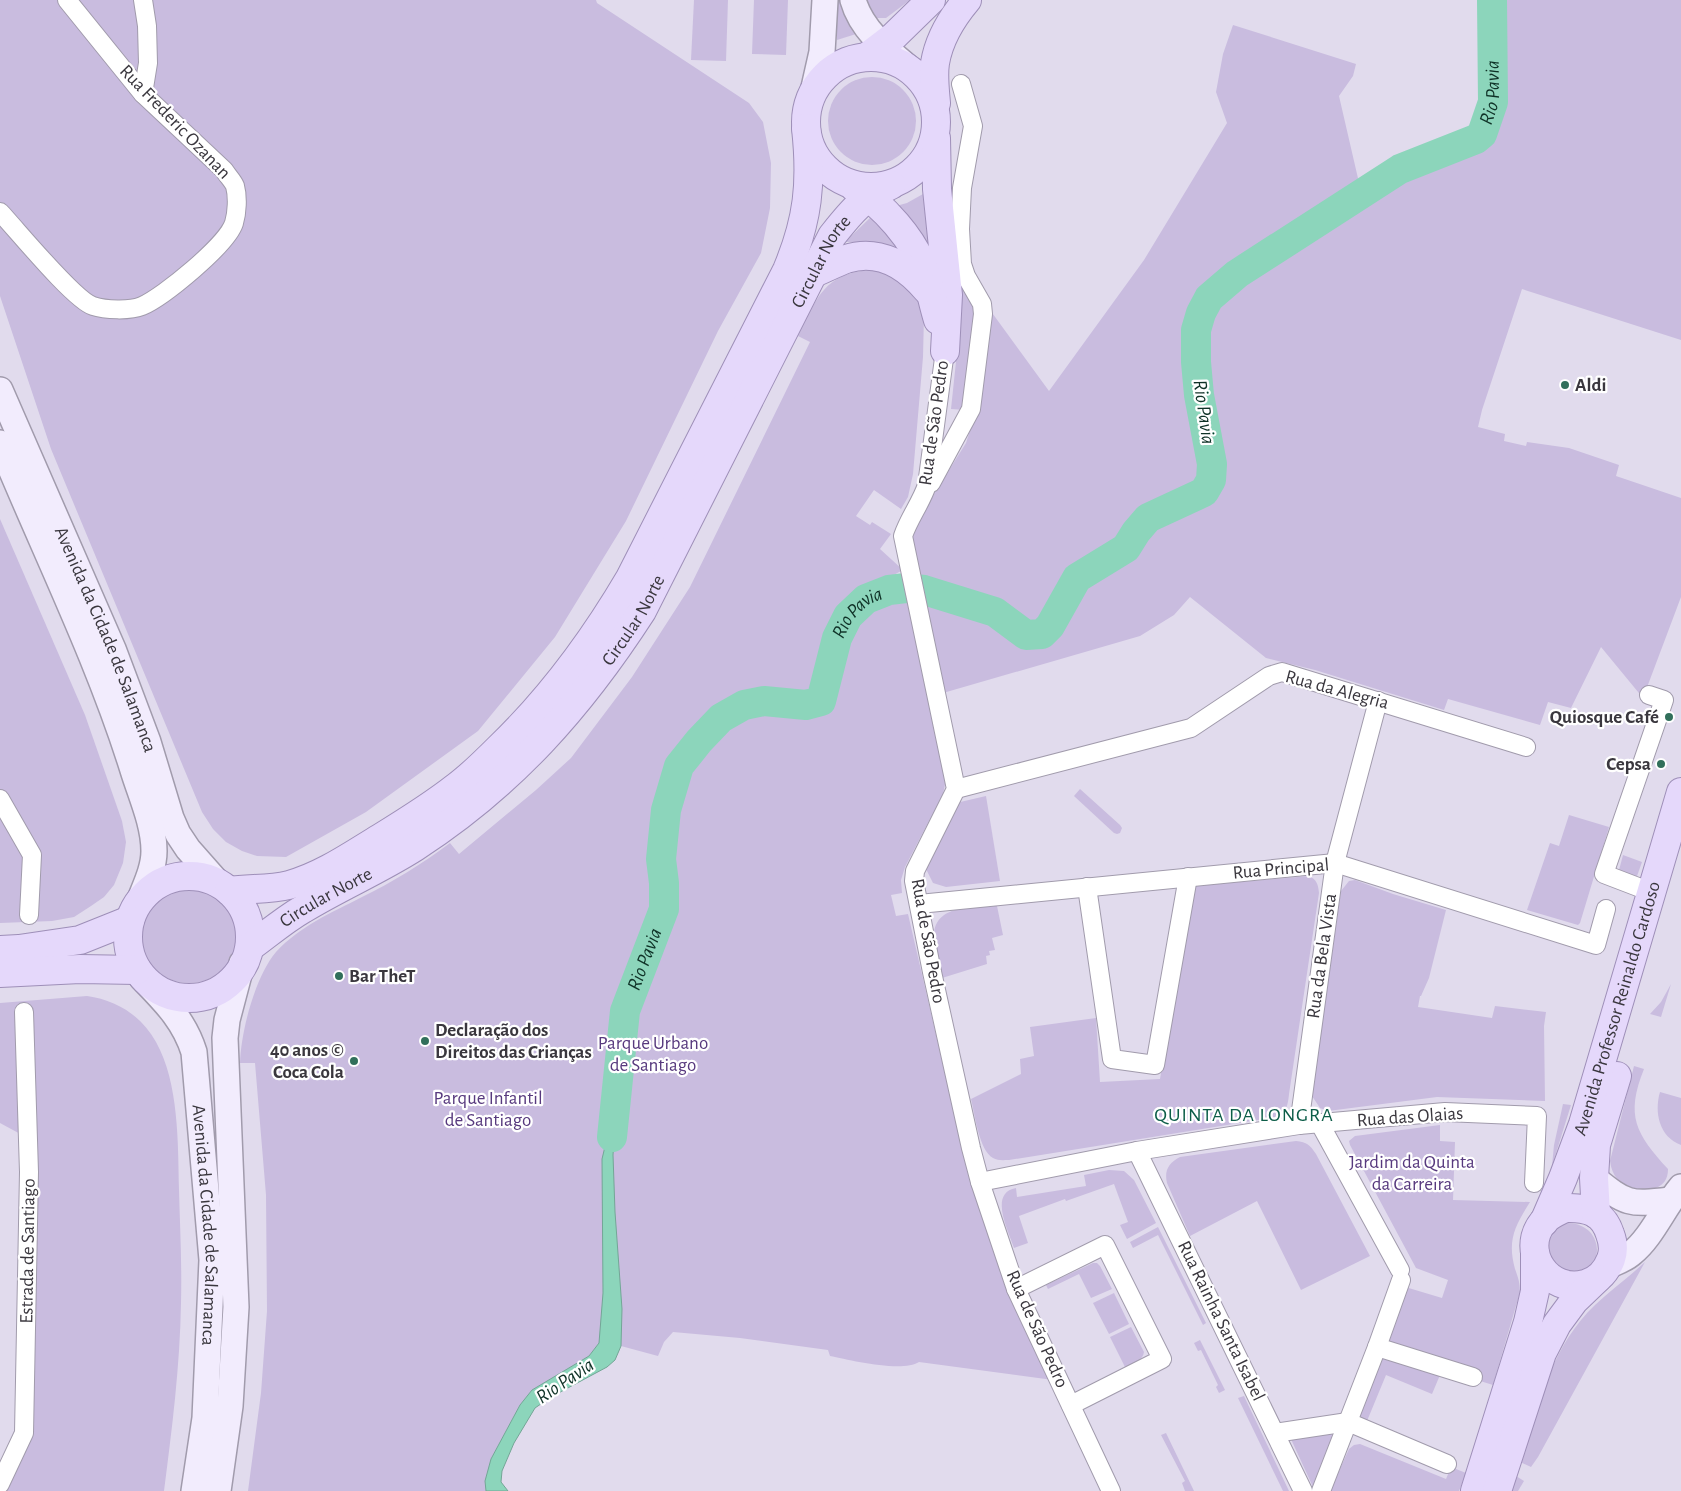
<svg xmlns="http://www.w3.org/2000/svg" width="1681" height="1491" font-family="'Alegreya Sans',sans-serif">
<style>
.green{fill:#c9bcdf}
.water{fill:#8cd5bb;stroke:#73a696}
.lines{fill:none;stroke-linecap:round;stroke-linejoin:round}
.river{stroke:#8cd5bb;stroke-width:30}
.street-casing{stroke:#a19bac;stroke-width:20}
.secondary-casing{stroke:#a19bac;stroke-width:28}
.primary-casing{stroke:#9e8fb8;stroke-width:30}
.street{stroke:#fff;stroke-width:18}
.secondary{stroke:#f2ecfd;stroke-width:25}
.primary{stroke:#e5d8fb;stroke-width:28}
.poi-dot{fill:#316f5b;stroke:#fff;stroke-width:2}
.labels{text-anchor:middle;dominant-baseline:central;stroke-width:4.5;stroke-linejoin:round;paint-order:stroke}
.street-label{font-size:19px;fill:#3a373e;stroke:#fff}
.poi-label{font-size:19px;font-weight:bold;fill:#3a373e;stroke:#fff;text-anchor:start}
.park-label{font-size:19px;fill:#57397e;stroke:#fff}
.water-label{font-size:20px;font-style:italic;fill:#0f3227;stroke:#fff}
.neighbourhood-label{font-size:20px;letter-spacing:1px;fill:#0c5d48;stroke:#fff}
</style>
<rect width="100%" height="100%" fill="#e1dbed"/>
<!-- green -->
<g class="green">
<path d="M0 0H596L597 3 749 103 763 122 771 163 770 208 761 253 718 331 626 521 555 637 478 731 366 812 286 857 257 856 242 851 226 842 213 829 202 812 51 449 0 296Z"/>
<path d="M694 0H728L726 61 691 60Z"/>
<path d="M754 0H788L786 55 752 54Z"/>
<path d="M836 0H842L856 34 837 40Z"/>
<path d="M866 0H910L886 18H876Z"/>
<path d="M1497 0H1681V340L1522 289 1482 410 1478 427 1505 434 1504 441 1526 446 1527 442 1569 448 1619 465 1616 476 1681 498V597L1643 698 1601 647 1571 708 1548 702 1540 725 1448 699 1444 710 1315 670 1266 658 1190 597 1174 615 1140 636 943 693 911 545V531L966 443 979 402 990 310 1049 391 1144 260 1227 123 1216 92 1223 54 1233 25 1356 64 1353 76 1339 96 1360 187 1368 182 1402 172 1470 148 1482 141 1493 117 1496 105Z"/>
<circle cx="872" cy="121" r="44"/>
<path d="M923 194 929 250 896 206 907 203Z"/>
<path d="M871 217 900 249 875 242H845Z"/>
<path d="M871 270 894 276 921 302 924 315 923 357 913 474 908 497 901 509 874 490 856 516 870 525 872 522 891 534 880 549 903 570C875 585 846 601 833 632 827 647 825 687 812 697 806 701 779 698 771 695 768 694 764 692 761 690 773 706 777 708 796 710 804 710 815 711 822 706 830 700 831 687 834 678 845 633 854 590 912 602L947 775 943 794 905 867 901 880 902 893 891 895 896 916 908 914 965 1160 1053 1380 919 1362C902 1373 850 1360 830 1356L828 1350 740 1338 673 1332 664 1342 658 1356 621 1346 599 1343 589 1356 532 1390 520 1405 491 1459 486 1491H248L261 1393 267 1311 266 1195 255 1063H240C241 1031 255 977 276 952 300 926 331 913 362 897 393 882 422 864 450 843L459 854 536 790 571 758 632 677 690 587 810 342 798 336C817 298 824 273 871 270Z"/>
<path d="M957 274 975 304 965 410 951 409 960 324 961 302Z"/>
<path d="M0 519 85 715 122 821 126 842 123 863 114 885 104 897 91 906 74 917 52 921 0 923Z"/>
<path d="M1080 789 1120 825 1122 828 1120 833 1117 834 1114 833 1074 796Z"/>
<path d="M986 796 1000 881 946 887 933 883 925 867 956 803Z"/>
<path d="M1569 815 1609 827 1580 923 1578 925 1527 910 1550 843 1559 846Z"/>
<path d="M1623 855 1642 862 1636 879 1618 874Z"/>
<path d="M1309 876C1317 880 1318 884 1319 893L1289 1094C1288 1104 1287 1112 1277 1117L1009 1160C1004 1160 998 1161 993 1158 979 1150 975 1115 971 1099L1021 1074 1020 1059 1034 1056 1030 1027 1096 1018 1100 1082 1160 1079 1194 886Z"/>
<path d="M1355 880 1393 894 1446 910 1429 978 1421 996H1420L1418 1007 1492 1018 1495 1006 1546 1012 1544 1026 1545 1101 1437 1097 1328 1111 1320 1108 1312 1096 1341 891 1349 881Z"/>
<circle cx="189" cy="934" r="49"/>
<path d="M997 906 1003 935 992 938 995 950 989 951 990 955 986 956 987 964 942 978C939 965 934 950 934 936 934 904 975 907 997 906Z"/>
<path d="M1671 984 1661 1017 1650 1014 1661 1002Z"/>
<path d="M87 996C116 1000 141 1015 156 1042 179 1083 178 1143 179 1190 180 1227 182 1265 181 1303 180 1366 172 1429 164 1491H6L29 1438 37 1143 0 1123V1003Z"/>
<path d="M1634 1066 1644 1069C1625 1116 1636 1134 1668 1169 1668 1190 1649 1190 1633 1192 1620 1183 1612 1177 1610 1161Z"/>
<path d="M1660 1092 1681 1098V1145C1659 1137 1654 1112 1660 1092Z"/>
<path d="M1563 1104 1571 1105 1552 1166 1554 1145Z"/>
<path d="M1440 1125V1141L1455 1142 1453 1200 1530 1202C1515 1226 1507 1240 1515 1269 1518 1277 1520 1283 1520 1292L1493 1385 1477 1380 1479 1371 1383 1342 1402 1286 1442 1298 1448 1280 1416 1268 1350 1145 1349 1141 1355 1136Z"/>
<path d="M1296 1141C1307 1142 1310 1145 1316 1154L1370 1256 1301 1290 1257 1201 1190 1236 1167 1183C1164 1170 1169 1163 1180 1157Z"/>
<path d="M1109 1170 1124 1171 1134 1180 1156 1223 1127 1239 1120 1225 1128 1222 1114 1184 1066 1201 1065 1199 1019 1216 1028 1243 1014 1248C1009 1232 988 1193 1016 1188L1017 1197 1086 1186 1084 1175Z"/>
<path d="M1568 1223C1603 1224 1606 1267 1579 1272 1574 1273 1568 1272 1563 1272L1547 1254C1549 1236 1550 1229 1568 1223Z"/>
<path d="M1158 1227 1206 1323 1203 1325 1158 1235 1133 1248 1130 1242Z"/>
<path d="M1645 1262 1538 1457 1531 1467 1520 1462C1539 1405 1550 1348 1595 1305 1611 1290 1629 1277 1645 1262Z"/>
<path d="M1093 1263H1097L1100 1266 1112 1289 1091 1298 1079 1274 1048 1289 1046 1285Z"/>
<path d="M1114 1293 1129 1324 1109 1334 1093 1303Z"/>
<path d="M1131 1327 1144 1352C1143 1361 1133 1363 1125 1367L1110 1337Z"/>
<path d="M1200 1340 1225 1390 1219 1393 1216 1387 1218 1385 1201 1350 1198 1351 1194 1343Z"/>
<path d="M1380 1358 1440 1375 1432 1394 1386 1375 1367 1421 1356 1415Z"/>
<path d="M1244 1396 1289 1491H1283L1238 1398Z"/>
<path d="M1166 1433 1194 1491H1185L1182 1483 1185 1481 1161 1435Z"/>
<path d="M1337 1433 1313 1487 1290 1437Z"/>
<path d="M1360 1444 1446 1479 1451 1467 1466 1473 1459 1491H1330L1349 1449 1354 1445Z"/>
<path d="M1516 1476 1524 1481 1518 1491H1511Z"/>
</g>
<!-- water -->
<path class="water" d="M617 1097 613 1155 615 1212 622 1309 621 1346 615 1360 607 1367 551 1397 535 1408 514 1443 502 1471 501 1482 508 1491H486L485 1481 491 1459 520 1405 532 1390 589 1356 599 1343 603 1293 602 1159Z"/>
<g class="lines">
<!-- river -->
<path class="river" id="s1" d="M612 1137 625 1011 664 909V883L661 859 666 810 679 766 699 741 721 718 744 705 764 701 806 705 821 701 837 638 848 616 866 599 889 590 906 588 924 590 995 612 1026 635 1042 634 1050 626 1077 578 1126 548 1136 532 1148 518 1204 492 1211 480 1212 464 1199 395 1196 362V330L1201 313 1209 298 1237 274 1400 169 1476 139 1482 134 1493 102 1492 0"/>
<!-- street casing -->
<g class="street-casing">
<g id="street">
<path d="M143 0 147 26 148 63 143 94"/>
<path d="M0 212C17 230 74 300 93 306 105 310 130 311 142 306 163 297 227 245 234 223 237 213 238 197 235 186 233 181 227 175 224 170L143 94 67 0"/>
<path d="M945 351 927 485C921 503 909 518 903 536L956 789 915 871 914 881 932 972 971 1148 980 1182 1016 1289 1111 1491"/>
<path d="M931 483 971 409 983 314 982 304 966 276 962 264 960 229 962 188 973 126 961 84"/>
<path d="M1649 695 1664 700 1604 874 1651 892"/>
<path d="M956 789 1191 728 1269 676 1282 672 1526 747"/>
<path d="M0 799 32 855 29 915"/>
<path d="M1087 887 1112 1059 1155 1065 1188 877"/>
<path d="M919 904 1335 863 1596 945 1606 909"/>
<path d="M1320 1124 1400 1270"/>
<path d="M1299 1125 1335 863 1378 701"/>
<path d="M1137 1151 1303 1491"/>
<path d="M980 1182 1137 1151 1299 1125 1445 1112 1537 1116 1534 1183"/>
<path d="M1016 1289 1105 1245 1162 1359 1071 1405"/>
<path d="M1377 1347 1473 1377"/>
<path d="M1275 1433 1348 1422 1447 1464"/>
<path d="M0 1484 24 1433 29 1172 24 1012"/>
<path d="M1321 1491 1377 1347 1401 1280"/>
</g>
</g>
<!-- secondary casing -->
<g class="secondary-casing">
<g id="secondary">
<path d="M853 0C862 32 891 53 916 74"/>
<path d="M813 92 822 52 825 0"/>
<path id="s2" d="M0 390 113 649 148 742 171 818 178 834 188 849 218 883"/>
<path d="M0 443C45 552 98 658 133 770 141 796 154 824 154 851 154 869 145 886 139 902"/>
<path id="s3" d="M142 978C164 1001 184 1020 194 1052L212 1260 205 1418 194 1491"/>
<path d="M1594 1178C1626 1204 1629 1205 1670 1200"/>
<path d="M1608 1266C1616 1262 1626 1259 1632 1253 1652 1237 1664 1207 1681 1187"/>
<path d="M218 1491 230 1406 236 1307 225 1038 227 1020 242 963"/>
</g>
</g>
<!-- primary casing -->
<g class="primary-casing">
<g id="primary">
<path d="M868 56 893 37 931 0"/>
<circle cx="871" cy="122" r="65"/>
<path d="M936 103C935 91 933 76 935 63 939 39 951 19 967 0"/>
<path d="M936 138 937 189 948 295 945 351"/>
<path d="M854 187C883 205 914 239 925 272 930 287 933 304 938 320"/>
<path d="M814 273C824 269 835 263 846 259 879 248 907 266 927 290"/>
<circle cx="189" cy="937" r="61"/>
<path d="M229 891C249 888 269 890 289 885 322 876 352 855 380 838 406 822 432 806 456 787 471 776 485 762 498 749 551 698 593 641 630 578L787 270C808 220 812 183 806 128"/>
<path id="s4" d="M250 947C268 934 284 920 303 909 339 887 379 870 415 847 512 784 580 707 642 611L832 236C852 211 861 199 891 185"/>
<path d="M0 950 19 949 80 940 130 920"/>
<path d="M0 973 80 969 137 970"/>
<path d="M1565 1208C1587 1207 1603 1212 1610 1234 1613 1242 1614 1251 1611 1259 1606 1272 1597 1281 1585 1284 1549 1294 1519 1252 1543 1222 1549 1215 1557 1212 1565 1208Z"/>
<path d="M1596 1214 1594 1178 1596 1145 1617 1076"/>
<path id="s5" d="M1544 1222 1563 1178 1583 1124 1681 792"/>
<path d="M1475 1491 1528 1322 1535 1291V1254"/>
<path d="M1497 1491 1542 1353 1557 1324 1574 1301 1597 1279"/>
</g>
</g>
<!-- street -->
<use href="#street" class="street"/>
<!-- secondary -->
<use href="#secondary" class="secondary"/>
<!-- primary -->
<use href="#primary" class="primary"/>
</g>
<!-- markers -->
<g class="poi-dot">
<circle cx="1565" cy="385" r="5"/>
<circle cx="1669" cy="717" r="5"/>
<circle cx="1661" cy="764" r="5"/>
<circle cx="339" cy="976" r="5"/>
<circle cx="425" cy="1041" r="5"/>
<circle cx="354" cy="1061" r="5"/>
</g>
<g class="labels">
<!-- street labels -->
<g class="street-label">
<text transform="translate(175 122) rotate(46)">Rua Frederic Ozanan</text>
<text stroke="none"><textPath href="#s4" startOffset="916">Circular Norte</textPath></text>
<text transform="translate(934 423) rotate(-82)">Rua de São Pedro</text>
<text stroke="none"><textPath href="#s4" startOffset="511">Circular Norte</textPath></text>
<text stroke="none"><textPath href="#s2" startOffset="271">Avenida da Cidade de Salamanca</textPath></text>
<text transform="translate(1337 690) rotate(15)">Rua da Alegria</text>
<text transform="translate(1281 869) rotate(-5)">Rua Principal</text>
<text stroke="none"><textPath href="#s4" startOffset="91">Circular Norte</textPath></text>
<text transform="translate(928 941) rotate(80)">Rua de São Pedro</text>
<text transform="translate(1322 956) rotate(-82)">Rua da Bela Vista</text>
<text stroke="none"><textPath href="#s5" startOffset="226">Avenida Professor Reinaldo Cardoso</textPath></text>
<text transform="translate(1410 1117) rotate(-4)">Rua das Olaias</text>
<text stroke="none"><textPath href="#s3" startOffset="265">Avenida da Cidade de Salamanca</textPath></text>
<text transform="translate(28 1251) rotate(-89)">Estrada de Santiago</text>
<text transform="translate(1221 1321) rotate(64)">Rua Rainha Santa Isabel</text>
<text transform="translate(1037 1329) rotate(66)">Rua de São Pedro</text>
</g>
<!-- poi labels -->
<g class="poi-label">
<text x="1575" y="385">Aldi</text>
<text x="1659" y="717" text-anchor="end">Quiosque Café</text>
<text x="1651" y="764" text-anchor="end">Cepsa</text>
<text x="349" y="976">Bar TheT</text>
<text x="435" y="1030">Declaração dos<tspan x="435" dy="22">Direitos das Crianças</tspan></text>
<text x="344" y="1050" text-anchor="end">40 anos ©<tspan x="344" dy="22">Coca Cola</tspan></text>
</g>
<!-- park labels -->
<g class="park-label">
<text x="653" y="1043">Parque Urbano<tspan x="653" dy="22">de Santiago</tspan></text>
<text x="488" y="1098">Parque Infantil<tspan x="488" dy="22">de Santiago</tspan></text>
<text x="1412" y="1162">Jardim da Quinta<tspan x="1412" dy="22">da Carreira</tspan></text>
</g>
<!-- water labels -->
<g class="water-label">
<text stroke="none"><textPath href="#s1" startOffset="1639">Rio Pavia</textPath></text>
<text transform="translate(1204 412) rotate(82)">Rio Pavia</text>
<text stroke="none"><textPath href="#s1" startOffset="648">Rio Pavia</textPath></text>
<text stroke="none"><textPath href="#s1" startOffset="182">Rio Pavia</textPath></text>
<text transform="translate(565 1381) rotate(-34)">Rio Pavia</text>
</g>
<!-- neighbourhood labels -->
<g class="neighbourhood-label">
<text x="1244" y="1115">QUINTA DA LONGRA</text>
</g>
</g>
</svg>
